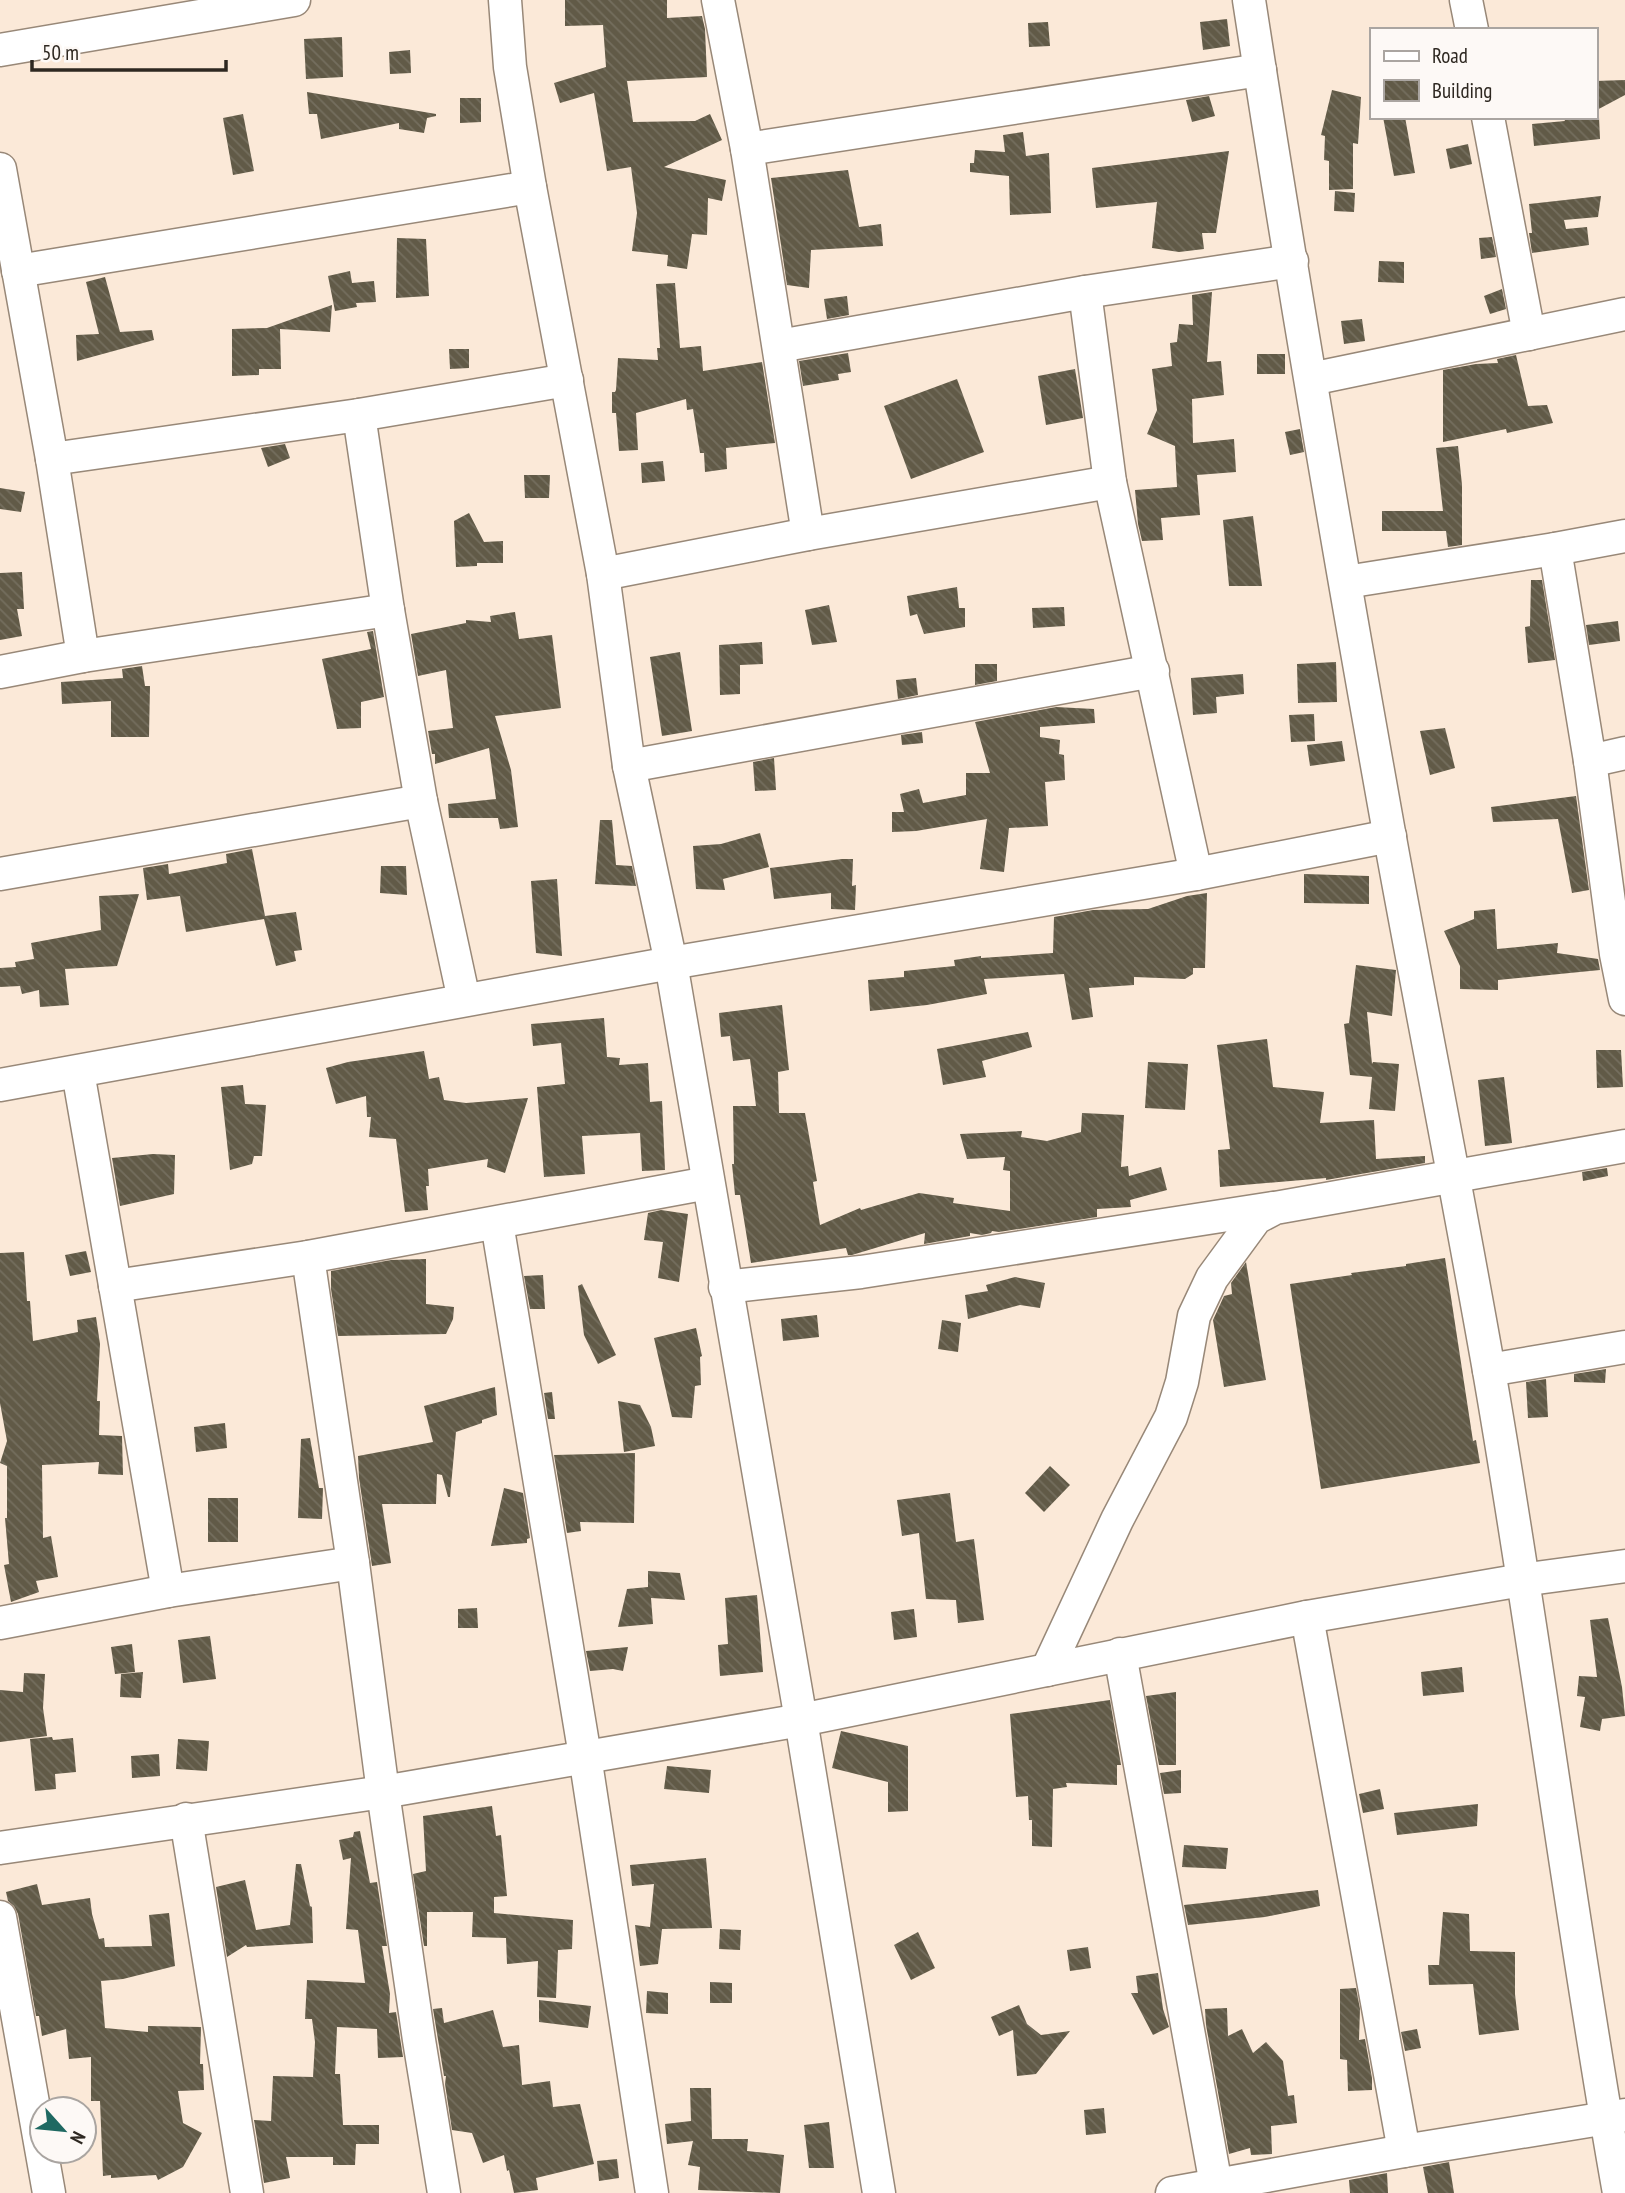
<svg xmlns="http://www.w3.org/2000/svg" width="1625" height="2193" font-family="'PT Sans Narrow',sans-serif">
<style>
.building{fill:url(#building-back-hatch)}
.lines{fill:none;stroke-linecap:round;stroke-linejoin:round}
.minor-casing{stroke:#988878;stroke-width:35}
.minor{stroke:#fff;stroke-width:32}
</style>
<defs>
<pattern id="building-back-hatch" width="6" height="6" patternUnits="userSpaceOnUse" patternTransform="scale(1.75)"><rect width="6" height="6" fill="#615a47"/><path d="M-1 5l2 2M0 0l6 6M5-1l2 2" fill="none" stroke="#746e5e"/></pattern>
</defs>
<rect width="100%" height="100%" fill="#fbe9d8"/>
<!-- building -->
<g class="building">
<path d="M565 0H667V18L702 16 705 29 707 77 627 81 633 122 695 121 710 114 722 140 664 167 726 180 722 201 708 198 707 235 692 234 687 269 667 266 668 255 632 251 637 213 631 167 607 171 594 93 560 103 554 83 606 67 603 25 565 26Z"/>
<path d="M1227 19 1230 46 1203 50 1200 22Z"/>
<path d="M1048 22 1050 46 1029 47 1028 23Z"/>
<path d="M342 37 343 77 306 79 304 39Z"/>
<path d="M410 50 411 73 390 74 389 52Z"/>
<path d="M1625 80V95L1595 111V81Z"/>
<path d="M1332 90 1361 97 1358 144 1353 143V189L1329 190V161L1324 160 1325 136 1321 135Z"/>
<path d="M307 92 436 114V116L427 118 424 133 399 129V123L321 139 317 114H309Z"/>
<path d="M1209 96 1215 116 1192 122 1186 100Z"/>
<path d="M460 98H481V122L460 123Z"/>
<path d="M243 114 254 171 233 175 223 118Z"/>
<path d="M1383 117H1405L1415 173 1394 176Z"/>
<path d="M1563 117H1599L1600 139 1534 146 1532 124 1565 121Z"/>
<path d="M1023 132 1026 156 1049 153 1051 213 1010 215 1009 176 970 172V163H974L975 150 1005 152 1003 135Z"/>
<path d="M1468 144 1472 164 1450 169 1446 149Z"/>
<path d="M1229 151 1216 233H1202L1204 249 1179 252 1152 248 1157 202 1096 208 1092 168Z"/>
<path d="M848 170 859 227 881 224 883 246 811 250 809 288 787 285 771 178Z"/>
<path d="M1335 191 1355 193 1354 212 1334 211Z"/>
<path d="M1601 196 1598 217 1564 220 1566 229 1587 227 1589 245 1532 253 1529 233H1532L1529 204Z"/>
<path d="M1492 237 1496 257 1481 259 1479 238Z"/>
<path d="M397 238 426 239 429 296 396 298Z"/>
<path d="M1379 261 1404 262V283L1378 282Z"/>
<path d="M350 271 352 283 374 281 376 302 356 303 357 307 335 311 328 276Z"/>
<path d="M105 277 120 332 152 330 154 340 77 361 76 335 99 334 86 282Z"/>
<path d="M675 283 680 348 701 346 703 371 762 362 775 443 726 448 727 469 705 472 704 453H700L693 409 687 410 686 399 636 413 638 450 619 451 616 413H612V392H615L616 390 618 358 658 360 657 348H660L656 284Z"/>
<path d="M1502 289 1506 309 1490 314 1484 296Z"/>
<path d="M1212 292 1207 362 1221 361 1224 395 1192 399 1193 443 1234 439 1236 472 1197 475 1200 515 1161 518 1163 540 1142 541 1138 524 1135 490 1177 487 1175 446 1147 434 1157 410 1152 369 1172 366 1170 343 1177 342 1179 324 1193 325 1192 295Z"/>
<path d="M847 296 849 315 827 319 824 299Z"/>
<path d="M332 305 330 332 280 329 281 369H259V375L232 376V329L267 328Z"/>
<path d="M1362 319 1365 341 1344 344 1341 321Z"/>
<path d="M449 349H469V368L450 369Z"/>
<path d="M848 353 851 372 838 374 839 380 803 386 799 361Z"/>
<rect x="1257" y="354" width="28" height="20"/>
<path d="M1516 355 1528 406 1547 405 1553 423 1507 433 1506 429 1443 442V370L1476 364 1498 363 1497 359Z"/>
<path d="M1075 369 1083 418 1046 425 1038 376Z"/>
<path d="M957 379 984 452 911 479 884 406Z"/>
<path d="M1300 429 1304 452 1290 455 1285 432Z"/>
<path d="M285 444 290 458 268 467 261 448Z"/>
<path d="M1458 446 1462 485V545L1448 547 1446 531H1382V511H1443L1436 448Z"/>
<path d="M663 461 665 481 642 483 641 463Z"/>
<path d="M524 475H550L549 498H525Z"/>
<path d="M0 488 25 492 21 512 0 509Z"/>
<path d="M469 513 484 542 503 541V563H477V566L456 567 454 521Z"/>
<path d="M1253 516 1262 586H1229L1223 520Z"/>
<path d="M22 572 24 609H17L22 636 0 640V573Z"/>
<path d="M1531 580H1542L1555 660 1528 663 1525 627 1530 626Z"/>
<path d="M957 587 959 608H965V627L924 634 917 614 910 616 907 596Z"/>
<path d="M829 605 837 642 812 645 805 610Z"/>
<path d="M1064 607 1065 626 1033 628 1032 608Z"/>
<path d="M515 612 519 639 552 635 561 708 495 716 511 770 518 827 500 829 498 818H449L448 804 496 799 489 748 435 764V754H432L428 731 453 728 446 670 418 676 411 634 466 623V620L491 622 490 616Z"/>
<path d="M1618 621 1620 641 1589 645 1586 625Z"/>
<path d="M373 631 384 697 361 702V728L337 729 322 659 371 649 367 632Z"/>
<path d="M762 642 763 664 740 665V694L720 695 719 645Z"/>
<path d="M680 652 692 731 662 736 650 657Z"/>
<path d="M1336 662 1337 702 1298 703 1297 664Z"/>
<path d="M975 664H997V681L975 685Z"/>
<path d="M142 666 145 686H150L149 737H111V701L62 704 61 682 123 678 122 669Z"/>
<path d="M1243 674 1244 694 1216 697 1217 713 1193 715 1191 678Z"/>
<path d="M916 678 918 695 898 699 896 680Z"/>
<path d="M1056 707 1094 709 1095 723 1040 727V737L1060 740 1059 754 1064 755 1065 780 1045 782 1048 826 1009 828 1004 872 980 869 987 819 916 831 892 832V812H904L900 794 919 789 923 803 966 795V773H990L975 722Z"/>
<path d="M1314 714 1315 741 1291 742 1289 715Z"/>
<path d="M1445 728 1455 768 1430 775 1420 731Z"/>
<path d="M922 732 923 743 902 745 901 735Z"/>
<path d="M1342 741 1345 761 1310 766 1307 745Z"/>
<path d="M774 758 776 790 755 791 753 762Z"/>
<path d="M1576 796 1589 890 1572 893 1558 819 1493 822 1491 807Z"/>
<path d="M600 820H612L616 865 632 866 636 886 595 884Z"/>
<path d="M760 833 769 867 723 879 725 890 696 889 693 846 721 844Z"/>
<path d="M252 849 265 916 296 912 302 950 294 951 296 961 276 966 264 919 186 932 180 896 147 900 143 868 168 864 169 874 227 863 226 854Z"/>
<path d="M842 859H853L852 886 856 885 855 910 831 909V893L774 899 770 868Z"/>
<path d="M381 866H406L407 895 380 893Z"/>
<path d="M1304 874 1369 876V904L1304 903Z"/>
<path d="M557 879 562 956 536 953 531 881Z"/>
<path d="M1207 893 1205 968H1193V974L1185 979 1134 977V985L1089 988 1093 1017 1072 1020 1064 974 984 979 987 994 927 1005 870 1011 868 980 904 977V971L955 966 954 960 981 956V958L1053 953 1054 917 1093 910 1148 909 1187 896Z"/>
<path d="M139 894 117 966 65 969 69 1005 40 1007 39 990 22 994 20 986 0 987V968L16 967 15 962 34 959 31 943 101 930 99 896Z"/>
<path d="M1495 909 1497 949 1558 943 1557 953 1598 959 1600 970 1498 980V990L1460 989V966L1444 931 1474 919V911Z"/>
<path d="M1356 965 1396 970 1392 1016 1367 1012 1372 1064 1373 1062 1399 1064 1395 1111 1369 1109 1372 1077 1350 1075 1344 1024 1349 1023Z"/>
<path d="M782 1005 789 1070 778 1072 779 1113H805L817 1181 813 1182 820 1225 860 1208 861 1210 919 1193 954 1198 953 1203 1010 1211V1171L1003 1170 1005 1157 967 1159 960 1134 1022 1131 1021 1137 1047 1141 1081 1132 1082 1113 1124 1115 1121 1167 1128 1166 1129 1176 1161 1167 1167 1190 1130 1200 1131 1207 1097 1209V1217L999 1232 992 1231 991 1233 982 1235 970 1233V1236L924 1244 925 1233 852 1255H848L846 1248 751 1263 740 1195H735L732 1164H734L733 1106H756L750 1059 733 1061 730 1036 721 1037 719 1013Z"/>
<path d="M604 1018 607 1057 620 1058 619 1065 648 1063 650 1102 662 1101 665 1170 642 1171 640 1133 582 1136 585 1174 544 1177 537 1087 565 1084 561 1043 533 1046 531 1024Z"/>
<path d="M1028 1032 1032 1047 982 1061 986 1077 943 1085 937 1049Z"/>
<path d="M1267 1039 1273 1087 1324 1092 1320 1123 1374 1120 1376 1159 1425 1156V1163L1326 1180V1178L1220 1187 1218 1150 1230 1149 1217 1045Z"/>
<path d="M1596 1050H1621L1623 1087 1597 1088Z"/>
<path d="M424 1051 429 1079 439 1077 444 1100 466 1103 528 1098 505 1173 487 1167 488 1159 428 1169 429 1186H426L428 1210 405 1212 396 1139 369 1137 371 1117H367L366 1096 336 1104 326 1068 348 1062Z"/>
<path d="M1148 1062 1188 1064 1185 1110 1145 1108Z"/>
<path d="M1504 1077 1512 1143 1485 1146 1478 1080Z"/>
<path d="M243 1085 245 1104 266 1105 262 1156H254L252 1164 230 1170 221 1087Z"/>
<path d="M153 1154 175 1155 174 1194 120 1206 112 1158Z"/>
<path d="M1607 1168 1608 1176 1583 1181 1582 1172Z"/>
<path d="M661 1210 688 1214 679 1282 658 1278 663 1242 644 1240 648 1213Z"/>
<path d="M86 1251 91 1272 70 1276 65 1255Z"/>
<path d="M24 1252 27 1301H30L33 1341 78 1332 77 1320 96 1317 100 1344 97 1401H100L99 1435 122 1436 123 1475 98 1474 99 1462 42 1465 43 1538 51 1536 58 1577 36 1581 39 1592 11 1602 4 1565 9 1564 5 1518H7V1466L0 1463 7 1441 0 1403V1253Z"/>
<path d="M1445 1258 1473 1441 1476 1440 1480 1463 1321 1489 1290 1284 1352 1275 1351 1273 1406 1266V1264Z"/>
<path d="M426 1259V1304L454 1307 453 1319 446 1334 338 1336 331 1289V1271L391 1260Z"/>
<path d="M1246 1262 1266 1380 1224 1387 1213 1320 1224 1296 1232 1294 1231 1283Z"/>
<path d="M543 1275 545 1309H530L524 1276Z"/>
<path d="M1015 1277 1045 1283 1040 1308 1020 1305 968 1319 965 1295 988 1291 986 1285Z"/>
<path d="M582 1284 616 1355 598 1364 584 1335 578 1286Z"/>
<path d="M817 1315 819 1337 783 1341 781 1319Z"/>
<path d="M942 1320 961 1323 958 1352 938 1349Z"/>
<path d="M696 1328 702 1356 700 1357 701 1385 695 1386 692 1418 672 1417 654 1338Z"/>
<path d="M1606 1369 1605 1383 1574 1382V1374Z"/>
<path d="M1546 1379 1548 1417 1528 1418 1526 1382Z"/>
<path d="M495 1387 497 1415 482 1420V1423L456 1432 450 1497H448L442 1475 437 1474 436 1504H382L391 1563 372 1566 359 1478 358 1456 433 1442 424 1406Z"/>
<path d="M552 1392 555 1419H548L544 1393Z"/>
<path d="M618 1401 640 1405 651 1427 655 1446 624 1452Z"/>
<path d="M225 1423 227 1448 196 1452 194 1427Z"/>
<path d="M310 1438 319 1488H323L322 1519 298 1518 301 1439Z"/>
<path d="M635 1453 634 1523 580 1522 581 1531 567 1533 554 1455Z"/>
<path d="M1050 1466 1070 1485 1044 1512 1025 1493Z"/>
<path d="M504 1488 523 1493 530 1538 527 1539V1543L491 1546Z"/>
<path d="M950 1493 956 1542 974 1539 984 1620 958 1623 956 1600 926 1599 919 1533 902 1536 897 1500Z"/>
<rect x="208" y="1498" width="30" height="44"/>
<path d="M648 1571 680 1573 685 1600 651 1598 653 1624 618 1627 627 1589 648 1587Z"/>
<path d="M757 1595 763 1672 720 1676 718 1645 728 1644 725 1598Z"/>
<path d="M477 1608 478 1628H458V1609Z"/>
<path d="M914 1609 917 1637 894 1640 891 1612Z"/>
<path d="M1608 1618 1622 1687 1625 1716 1602 1719 1600 1731 1580 1727 1585 1697 1577 1696 1579 1676 1597 1677 1590 1620Z"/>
<path d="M210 1636 216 1679 183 1683 178 1640Z"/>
<path d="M132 1644 135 1672 115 1674 111 1647Z"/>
<path d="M628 1647 623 1671 613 1669 590 1671 586 1651Z"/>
<path d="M1462 1667 1464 1692 1423 1696 1421 1672Z"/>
<path d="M143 1672 141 1698 120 1697 121 1674Z"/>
<path d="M24 1673 45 1674 43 1708 47 1736 0 1742V1690L23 1692Z"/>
<path d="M1176 1692V1765H1159L1146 1696Z"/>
<path d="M1110 1700 1121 1765H1117V1785L1066 1783 1067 1787 1053 1789 1052 1847 1032 1846V1820H1029L1028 1796 1016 1797 1010 1714Z"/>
<path d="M841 1731 908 1746V1811L888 1812V1782L832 1768Z"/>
<path d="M52 1737 53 1740 73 1738 76 1772 55 1774 56 1789 35 1791 30 1739Z"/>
<path d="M178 1739 209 1741 207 1771 176 1769Z"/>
<path d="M159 1754 160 1776 132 1778 131 1756Z"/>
<path d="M667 1766 711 1770 709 1793 664 1789Z"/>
<path d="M1181 1770V1793L1164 1794 1160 1773Z"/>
<path d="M1380 1789 1384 1809 1363 1813 1359 1794Z"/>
<path d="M1478 1804 1477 1826 1397 1835 1394 1813Z"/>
<path d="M492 1806 496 1836 501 1835 507 1896 494 1897V1913L573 1920 572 1949 558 1950 556 1998 537 1997 538 1961 507 1964 506 1938 472 1937 473 1912H427V1946H424L413 1874 426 1871 423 1816Z"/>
<path d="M360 1831 370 1883 377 1882 387 1946H382L390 1994 389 2013 396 2012 403 2057 378 2058 377 2029 337 2027 335 2074H340L343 2125H379V2144H356L355 2165H333V2157H286L290 2178 264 2183 254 2120 271 2121 273 2076 313 2077 315 2042 312 2019H305L307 1980 365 1983 358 1930 346 1929 351 1858 343 1860 339 1840 353 1837 354 1832Z"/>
<path d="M1184 1845 1228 1848 1226 1869 1182 1867Z"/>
<path d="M706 1858 712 1928 662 1929 658 1964 640 1966 635 1925 650 1927 654 1884 632 1886 630 1865Z"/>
<path d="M296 1864H301L310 1906 312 1907 313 1943 247 1947 246 1945 227 1957 216 1887 245 1880 256 1930 290 1925Z"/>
<path d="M37 1884 42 1905 90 1898 92 1914 99 1939 104 1938 105 1947 152 1946 149 1915 169 1913 175 1966 123 1979 101 1981 105 2028 148 2032V2026L201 2027 200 2064H203L204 2090 178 2091 183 2123 202 2133 183 2167 158 2180 156 2175 111 2178V2175L103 2176 100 2101H91V2057L69 2059 66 2029 42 2036 39 2016H36L18 1914 14 1906 8 1901 6 1892Z"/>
<path d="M1318 1890 1320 1906 1265 1917 1188 1925 1184 1905Z"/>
<path d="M1443 1912 1469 1914 1470 1951 1515 1952V1994L1519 2030 1479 2035 1473 1984 1429 1985 1428 1965H1439Z"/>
<path d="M720 1929 741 1930 740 1950 719 1949Z"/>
<path d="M918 1932 935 1968 911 1980 894 1945Z"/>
<path d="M1088 1947 1091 1968 1070 1971 1067 1950Z"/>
<path d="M1158 1973 1163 2009 1169 2027 1153 2035 1131 1993H1138L1136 1976Z"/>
<path d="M710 1982 732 1983V2003H710Z"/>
<path d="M1356 1988 1360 2009 1359 2040 1365 2039 1372 2078V2090L1348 2091 1347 2060 1340 2059V1989Z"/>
<path d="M647 1991 668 1993V2014L646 2013Z"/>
<path d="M539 2000 591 2006 588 2028 539 2022Z"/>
<path d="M1019 2005 1027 2024 1041 2035 1070 2031 1036 2074 1017 2076 1013 2030 999 2036 991 2017Z"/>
<path d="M442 2008 444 2023 493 2010 503 2047 519 2045 522 2085 550 2081 553 2107 580 2104 594 2164 536 2178 538 2190 514 2193 509 2170 507 2171 504 2155 483 2163 472 2133 452 2130 445 2084 446 2076H444L433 2009Z"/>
<path d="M1227 2008 1228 2036 1242 2029 1253 2053 1266 2042 1283 2061 1288 2096 1294 2095 1297 2123 1271 2126 1272 2154 1251 2155 1250 2148 1229 2154 1206 2025 1205 2009Z"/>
<path d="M1417 2029 1421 2048 1405 2051 1401 2032Z"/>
<path d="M690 2088H711L712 2139H748L747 2151 784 2155 780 2193 698 2190 700 2167 688 2165 693 2141 667 2144 665 2124 691 2121Z"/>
<path d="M1104 2108 1106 2133 1086 2135 1084 2110Z"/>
<path d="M829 2122 834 2168H809L804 2125Z"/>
<path d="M617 2159 619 2178 599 2181 597 2161Z"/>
<path d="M1449 2162 1454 2193H1428L1423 2167Z"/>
<path d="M1387 2173 1388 2193H1350L1349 2180Z"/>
</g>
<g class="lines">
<!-- minor casing -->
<g class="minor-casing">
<g id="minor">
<path d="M505 0 510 67 530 187 603 574 629 766 671 963 801 1720 879 2193"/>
<path d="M718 0 747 149 808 534"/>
<path d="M1249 0C1292 280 1340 559 1390 838 1422 1014 1457 1189 1488 1365 1536 1640 1570 1918 1619 2193"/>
<path d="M1466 0 1472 30"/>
<path d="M0 50 294 0"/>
<path d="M1488 117 1529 334"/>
<path d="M747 149 1260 70"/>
<path d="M0 169 52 459 83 656"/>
<path d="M18 271 530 187"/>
<path d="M1085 292 1110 482 1196 874"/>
<path d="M779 346 1085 292 1292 261"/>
<path d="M1311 379 1625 314"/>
<path d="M359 415 388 610 421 801 464 1000"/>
<path d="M52 459 359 415 567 380"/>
<path d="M1555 549 1590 761 1616 954 1625 999"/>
<path d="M603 574 808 534 1110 482"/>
<path d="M1346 582 1555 549 1625 536"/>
<path d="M0 672 83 656 388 610"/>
<path d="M1590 761 1625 753"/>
<path d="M629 766 1153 671"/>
<path d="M0 874 421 801"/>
<path d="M78 1072 168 1591"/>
<path d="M0 1085 671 963 1196 874 1390 836"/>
<path d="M497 1223 585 1756 652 2193"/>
<path d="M308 1257 353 1563 383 1792 419 2040 444 2193"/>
<path d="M115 1286 308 1257 708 1183"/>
<path d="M725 1287 861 1272 1273 1208"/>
<path d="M1489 1370 1625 1347"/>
<path d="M1307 1617 1404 2151"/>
<path d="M0 1623 168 1591 353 1563"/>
<path d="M1120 1654 1216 2185"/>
<path d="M1047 1670 1117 1520 1171 1417 1182 1382 1194 1316 1212 1278 1256 1218 1275 1208 1625 1146"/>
<path d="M186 1819 247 2193"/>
<path d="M0 1848 383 1792 801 1720 1307 1617 1522 1580 1625 1566"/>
<path d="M0 1917 49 2193"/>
<path d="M1172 2193 1404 2151 1625 2115"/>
</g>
</g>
<!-- minor -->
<use href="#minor" class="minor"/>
</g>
<!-- legend -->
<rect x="1370" y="28" width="228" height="91" fill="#fdf9f6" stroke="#aaa5a1" stroke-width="2"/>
<rect x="1384" y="51" width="35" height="10" fill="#ffffff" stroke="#aaa5a1" stroke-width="2"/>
<text x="1432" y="63" font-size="21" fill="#2e2821">Road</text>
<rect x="1384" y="80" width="35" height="21" fill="url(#building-back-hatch)" stroke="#aaa5a1" stroke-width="2"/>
<text x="1432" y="98" font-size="21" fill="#2e2821">Building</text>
<!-- north arrow -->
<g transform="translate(63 2130) rotate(117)"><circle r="33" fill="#fdf9f6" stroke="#aaa5a1" stroke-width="2"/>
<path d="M0-5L12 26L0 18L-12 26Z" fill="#1f6962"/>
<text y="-10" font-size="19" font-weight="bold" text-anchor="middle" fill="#2e2821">N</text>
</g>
<!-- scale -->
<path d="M32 60v10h194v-10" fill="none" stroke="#2e2821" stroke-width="3.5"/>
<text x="42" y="60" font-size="21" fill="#2e2821" stroke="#fdf9f6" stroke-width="5" paint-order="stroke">50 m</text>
</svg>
